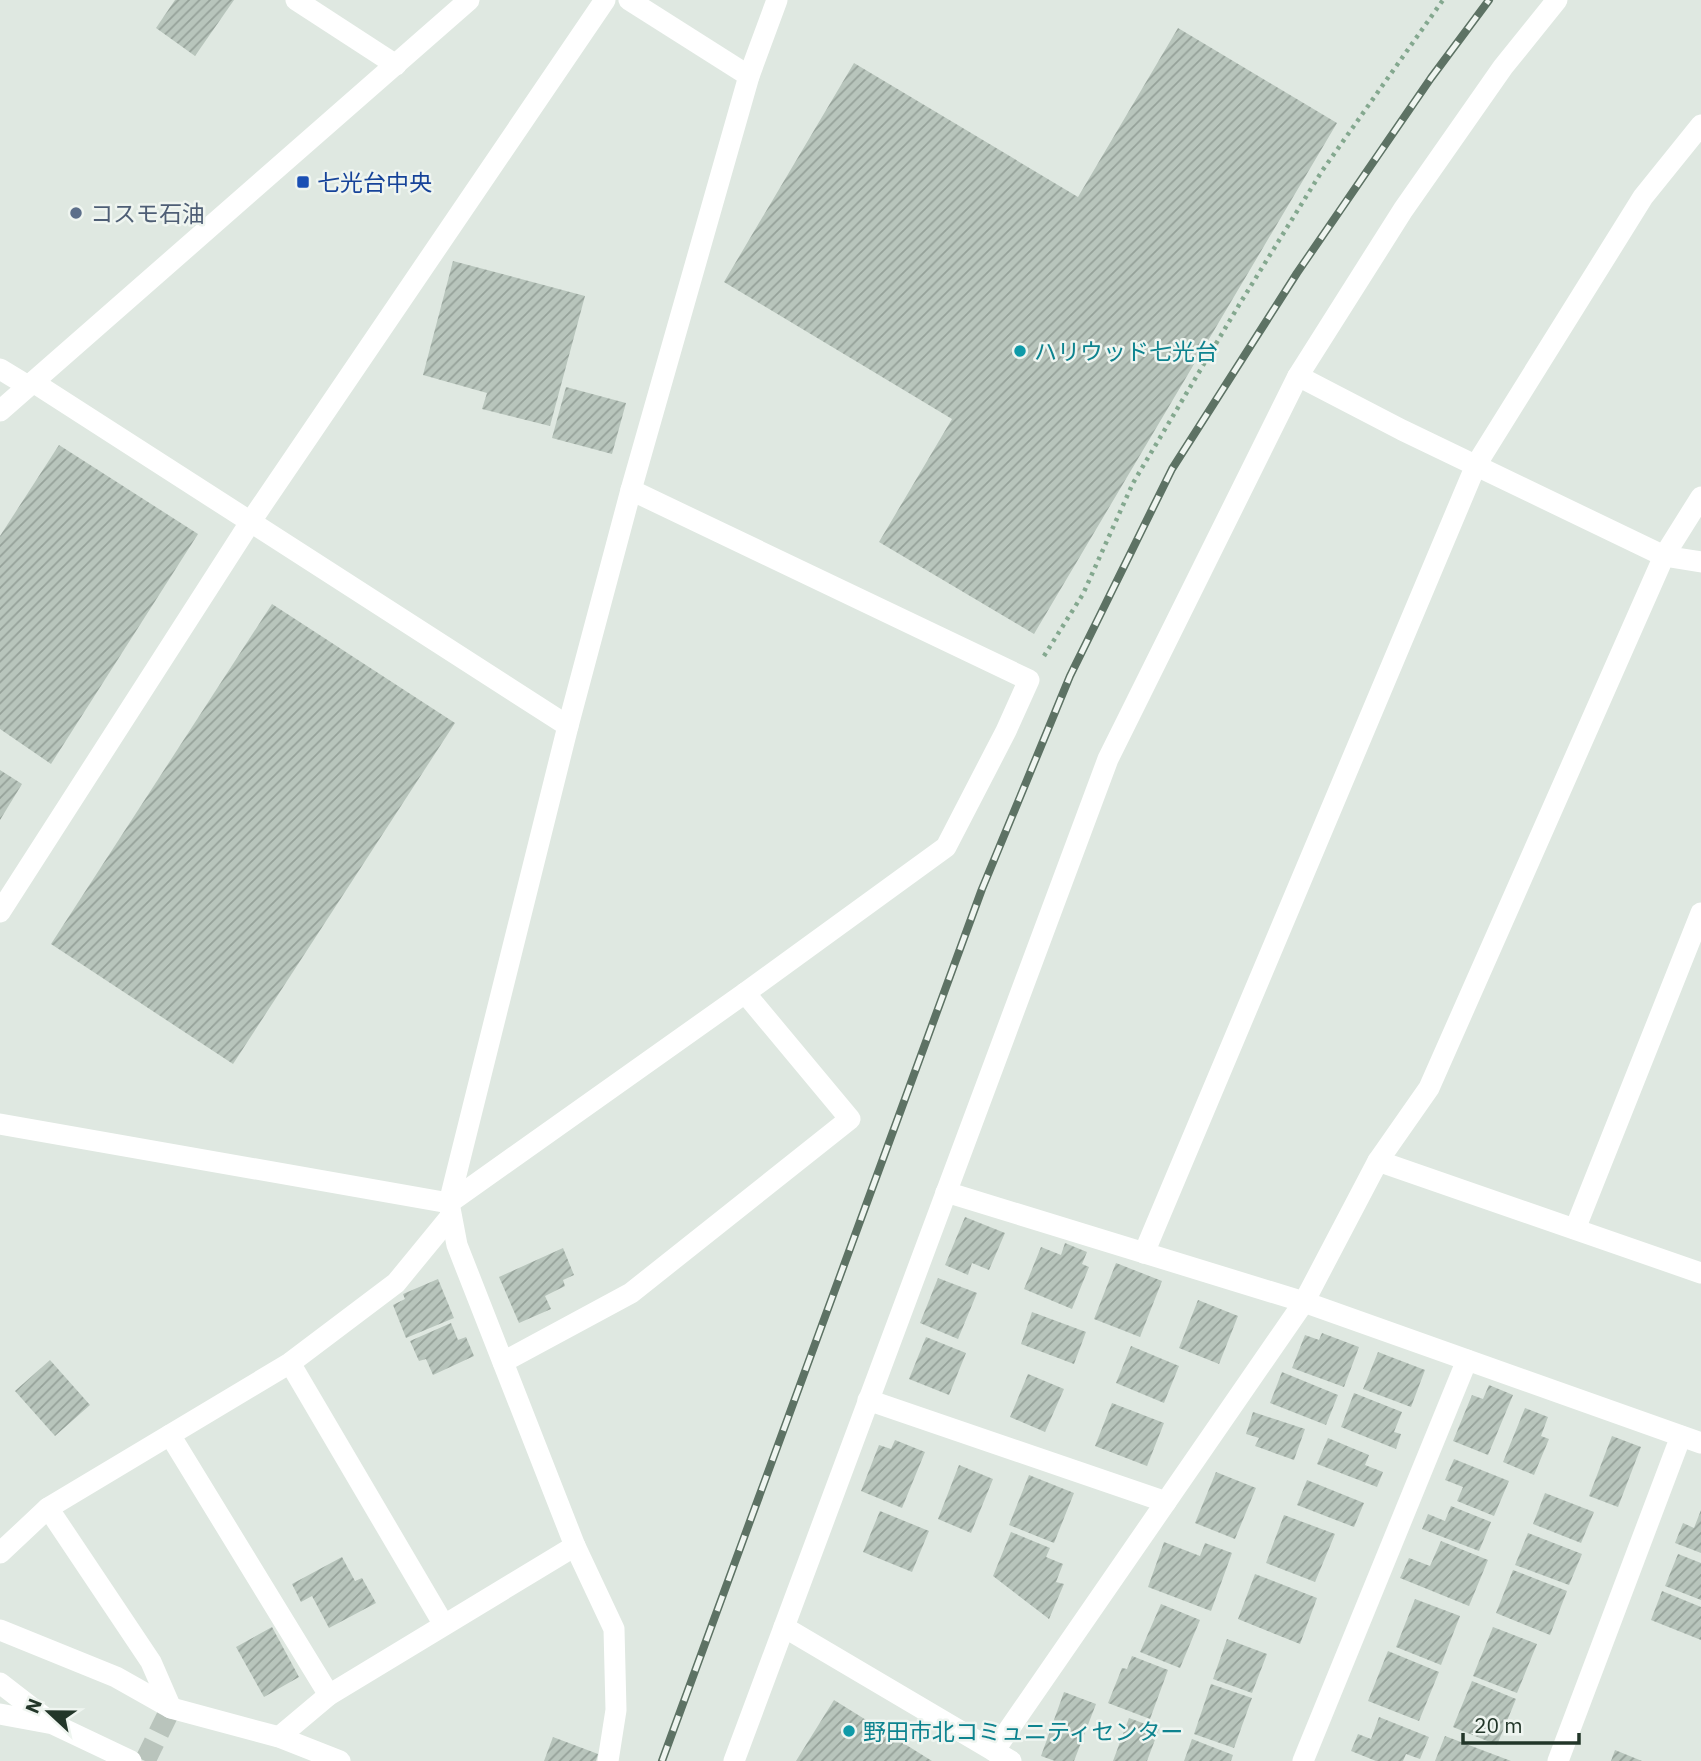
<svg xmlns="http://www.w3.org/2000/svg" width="1701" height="1761" font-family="'IBM Plex Sans','Noto Sans JP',sans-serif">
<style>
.building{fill:url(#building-hatch)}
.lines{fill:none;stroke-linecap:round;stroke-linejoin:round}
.minor-tunnel{stroke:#b9c4bc;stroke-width:21;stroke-dasharray:21 10;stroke-linecap:butt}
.path{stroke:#84a88f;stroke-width:4.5;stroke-dasharray:3.5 5;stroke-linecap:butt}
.minor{stroke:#fff;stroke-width:21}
.rail-casing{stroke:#5d7264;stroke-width:8}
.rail{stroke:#eff5f0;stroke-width:5;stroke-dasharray:16;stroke-linecap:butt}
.transit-dot{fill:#1a4fb4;stroke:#eff5f0;stroke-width:2.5}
.service-dot{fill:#5c6f8a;stroke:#eff5f0;stroke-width:2.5}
.culture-dot{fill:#0f9aa8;stroke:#eff5f0;stroke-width:2.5}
.labels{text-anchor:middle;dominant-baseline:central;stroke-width:5;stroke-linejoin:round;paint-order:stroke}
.transit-label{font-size:23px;fill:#164399;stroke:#eff5f0;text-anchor:start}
.service-label{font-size:23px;fill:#4e5e75;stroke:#eff5f0;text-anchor:start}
.culture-label{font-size:23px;fill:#0d838f;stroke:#eff5f0;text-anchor:start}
</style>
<defs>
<pattern id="building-hatch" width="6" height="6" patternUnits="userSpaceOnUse" patternTransform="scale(1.75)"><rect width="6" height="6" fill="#b8c5bc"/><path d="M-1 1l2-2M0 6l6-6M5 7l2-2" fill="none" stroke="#95a199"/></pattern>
</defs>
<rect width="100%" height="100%" fill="#dfe8e1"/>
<!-- building -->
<g class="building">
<path d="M175 0H234L195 56 156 28Z"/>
<path d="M1178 28 1337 123 1034 634 879 542 952 419 724 282 854 63 1078 197Z"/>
<path d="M453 261 585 296 550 426 482 409 487 393 423 375Z"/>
<path d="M566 387 626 403 612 454 552 438Z"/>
<path d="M59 445 198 534 51 764 0 729V536Z"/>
<path d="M272 604 455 723 233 1064 51 944Z"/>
<path d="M0 770 22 784 0 820Z"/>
<path d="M965 1217 1005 1233 989 1270 972 1263 968 1275 945 1265Z"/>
<path d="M1065 1243 1087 1252 1082 1264 1089 1267 1072 1309 1024 1289 1041 1247 1061 1255Z"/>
<path d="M563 1248 574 1275 563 1280 565 1286 545 1296 551 1309 519 1323 499 1277Z"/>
<path d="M1116 1263 1162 1281 1140 1337 1094 1319Z"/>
<path d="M938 1278 977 1293 958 1339 920 1323Z"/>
<path d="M438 1279 454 1318 406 1338 393 1305 405 1299 403 1294Z"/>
<path d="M1198 1300 1238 1316 1219 1364 1179 1348Z"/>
<path d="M1032 1312 1086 1332 1074 1364 1021 1344Z"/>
<path d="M451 1323 458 1340 466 1337 474 1356 433 1375 426 1359 419 1361 410 1341Z"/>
<path d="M1322 1333 1359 1347 1344 1387 1292 1368 1305 1335 1319 1340Z"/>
<path d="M926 1337 966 1353 949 1395 909 1379Z"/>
<path d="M1131 1346 1179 1366 1164 1403 1116 1383Z"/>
<path d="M1378 1352 1425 1370 1411 1407 1363 1389Z"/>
<path d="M50 1360 90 1405 55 1436 15 1391Z"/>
<path d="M1282 1372 1338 1395 1326 1425 1270 1403Z"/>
<path d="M1028 1374 1064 1389 1045 1432 1010 1417Z"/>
<path d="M1489 1385 1513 1395 1488 1455 1453 1441 1472 1395 1483 1399Z"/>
<path d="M1354 1393 1402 1412 1394 1432 1401 1434 1396 1449 1341 1427Z"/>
<path d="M1112 1403 1164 1423 1147 1466 1095 1446Z"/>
<path d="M1525 1408 1548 1417 1541 1436 1549 1439 1534 1475 1503 1462Z"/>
<path d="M1253 1412 1305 1429 1294 1460 1255 1446 1259 1438 1246 1434Z"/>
<path d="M1612 1436 1641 1447 1618 1507 1589 1496Z"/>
<path d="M1328 1438 1369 1455 1365 1465 1383 1472 1377 1487 1317 1464Z"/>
<path d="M895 1440 925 1452 902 1508 861 1491 879 1445 891 1449Z"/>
<path d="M1454 1459 1509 1481 1494 1516 1457 1501 1463 1487 1445 1480Z"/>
<path d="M959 1465 993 1479 971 1533 938 1519Z"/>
<path d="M1216 1472 1256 1488 1235 1539 1195 1523Z"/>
<path d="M1029 1475 1074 1493 1054 1543 1009 1525Z"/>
<path d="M1307 1480 1364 1503 1354 1527 1297 1505Z"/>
<path d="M1545 1493 1594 1512 1581 1543 1533 1524Z"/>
<path d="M1451 1506 1491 1522 1479 1551 1422 1529 1428 1514 1445 1521Z"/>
<path d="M1701 1510V1553L1675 1543 1683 1523 1694 1528Z"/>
<path d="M880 1511 929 1531 912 1572 863 1552Z"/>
<path d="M1284 1515 1335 1534 1315 1582 1266 1563Z"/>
<path d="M1011 1532 1050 1548 1046 1557 1063 1564 1056 1582 1064 1584 1049 1619 993 1576Z"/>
<path d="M1528 1533 1582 1554 1569 1585 1515 1565Z"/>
<path d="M1441 1541 1488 1560 1469 1606 1400 1578 1409 1558 1430 1566Z"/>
<path d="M1164 1542 1200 1556 1205 1543 1232 1553 1211 1611 1148 1587Z"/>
<path d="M1678 1554 1701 1563V1600L1665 1586Z"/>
<path d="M342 1557 355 1581 362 1578 376 1603 329 1628 312 1596 301 1602 292 1584Z"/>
<path d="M1513 1570 1567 1591 1550 1635 1496 1613Z"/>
<path d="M1255 1574 1317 1598 1300 1644 1238 1619Z"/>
<path d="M1662 1591 1701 1607V1640L1651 1620Z"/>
<path d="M1415 1599 1460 1616 1441 1665 1396 1647Z"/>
<path d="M1161 1604 1200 1620 1180 1668 1140 1652Z"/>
<path d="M272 1627 299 1677 264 1697 236 1647Z"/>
<path d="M1493 1627 1537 1644 1517 1693 1473 1676Z"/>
<path d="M1227 1639 1267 1654 1252 1693 1213 1679Z"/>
<path d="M1388 1651 1439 1672 1419 1721 1368 1701Z"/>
<path d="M1132 1656 1168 1670 1150 1719 1108 1703 1122 1668 1127 1669Z"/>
<path d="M1472 1681 1516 1699 1497 1745 1453 1727Z"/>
<path d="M1211 1684 1252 1698 1234 1748 1194 1734Z"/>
<path d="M1064 1692 1096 1704 1074 1761H1055L1041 1756Z"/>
<path d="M834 1700 932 1761H796Z"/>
<path d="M1379 1717 1429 1737 1420 1759 1406 1754 1403 1761H1376L1351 1751 1358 1734 1371 1739Z"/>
<path d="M1129 1718 1159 1729 1147 1761H1113Z"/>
<path d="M1445 1736 1511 1761H1435Z"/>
<path d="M553 1737 598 1754 596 1761H544Z"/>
<path d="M1192 1739 1233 1755 1231 1761H1184Z"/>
<path d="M1615 1750 1642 1761H1611Z"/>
</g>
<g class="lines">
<!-- minor-tunnel -->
<path class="minor-tunnel" d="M145 1761 171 1708"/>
<!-- path -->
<path class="path" d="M1044 656 1083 594 1133 483 1239 305 1322 171 1443 0"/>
<!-- minor -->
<g class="minor">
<path d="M296 0 396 65"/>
<path d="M629 0 749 76"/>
<path d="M0 369 28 386"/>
<path d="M1298 376 1402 430 1664 556 1701 562"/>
<path d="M33 382 568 726"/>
<path d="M0 411 469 0"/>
<path d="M0 912 251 521 605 0"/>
<path d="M0 1124 449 1203 745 993 946 847 1006 731 1029 680 631 490"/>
<path d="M1378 1161 1701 1273"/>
<path d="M946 1192 1304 1302 1701 1443"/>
<path d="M1575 1229 1701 913"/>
<path d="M1144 1253 1476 465 1643 197 1701 125"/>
<path d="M503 1362 631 1293 850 1119 745 993"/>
<path d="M290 1363 444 1625"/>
<path d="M868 1400 1166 1502"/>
<path d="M170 1435 329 1695"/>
<path d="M48 1508 151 1662 171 1708"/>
<path d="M0 1553 48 1508 290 1363 396 1283 451 1216"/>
<path d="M784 1627 1011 1761"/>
<path d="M0 1630 116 1677 171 1708 279 1737 340 1761"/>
<path d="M0 1683 53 1724 131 1761"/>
<path d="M0 1714 48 1723"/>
<path d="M279 1737 329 1695 575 1546"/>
<path d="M994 1751 1304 1302 1378 1161 1429 1088 1664 556 1701 497"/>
<path d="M608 1761 616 1710 614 1629 575 1546 457 1245 449 1203 568 726 631 490 749 76 777 0"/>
<path d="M734 1761 1108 759 1298 376 1403 210 1503 67 1557 0"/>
<path d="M1303 1761 1467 1360"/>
<path d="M1558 1761 1681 1436"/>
</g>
<!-- rail casing -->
<g class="rail-casing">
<path id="rail" d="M662 1761 982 889 1070 676 1172 469 1297 273 1431 78 1489 0"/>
</g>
<!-- rail -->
<use href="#rail" class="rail"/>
</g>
<!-- markers -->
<rect class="transit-dot" x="296" y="175" width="14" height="14" rx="3.5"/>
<circle class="service-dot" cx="76" cy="213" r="7"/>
<g class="culture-dot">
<circle cx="1020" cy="351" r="7"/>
<circle cx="849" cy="1731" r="7"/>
</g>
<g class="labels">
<!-- transit labels -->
<g class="transit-label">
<text x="317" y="182">七光台中央</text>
</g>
<!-- service labels -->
<g class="service-label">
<text x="90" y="213">コスモ石油</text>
</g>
<!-- culture labels -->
<g class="culture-label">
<text x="1034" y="351">ハリウッド七光台</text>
<text x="863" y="1731">野田市北コミュニティセンター</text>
</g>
</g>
<!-- north arrow -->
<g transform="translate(49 1712) rotate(292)" stroke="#eff5f0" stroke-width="5" paint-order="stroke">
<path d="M0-5L12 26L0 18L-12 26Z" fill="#223629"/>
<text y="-10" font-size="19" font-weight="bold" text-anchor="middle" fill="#223629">N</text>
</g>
<!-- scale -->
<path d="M1463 1733v10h116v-10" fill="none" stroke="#223629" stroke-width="3.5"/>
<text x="1474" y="1733" font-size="21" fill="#223629" stroke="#eff5f0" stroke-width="5" paint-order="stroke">20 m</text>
</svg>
